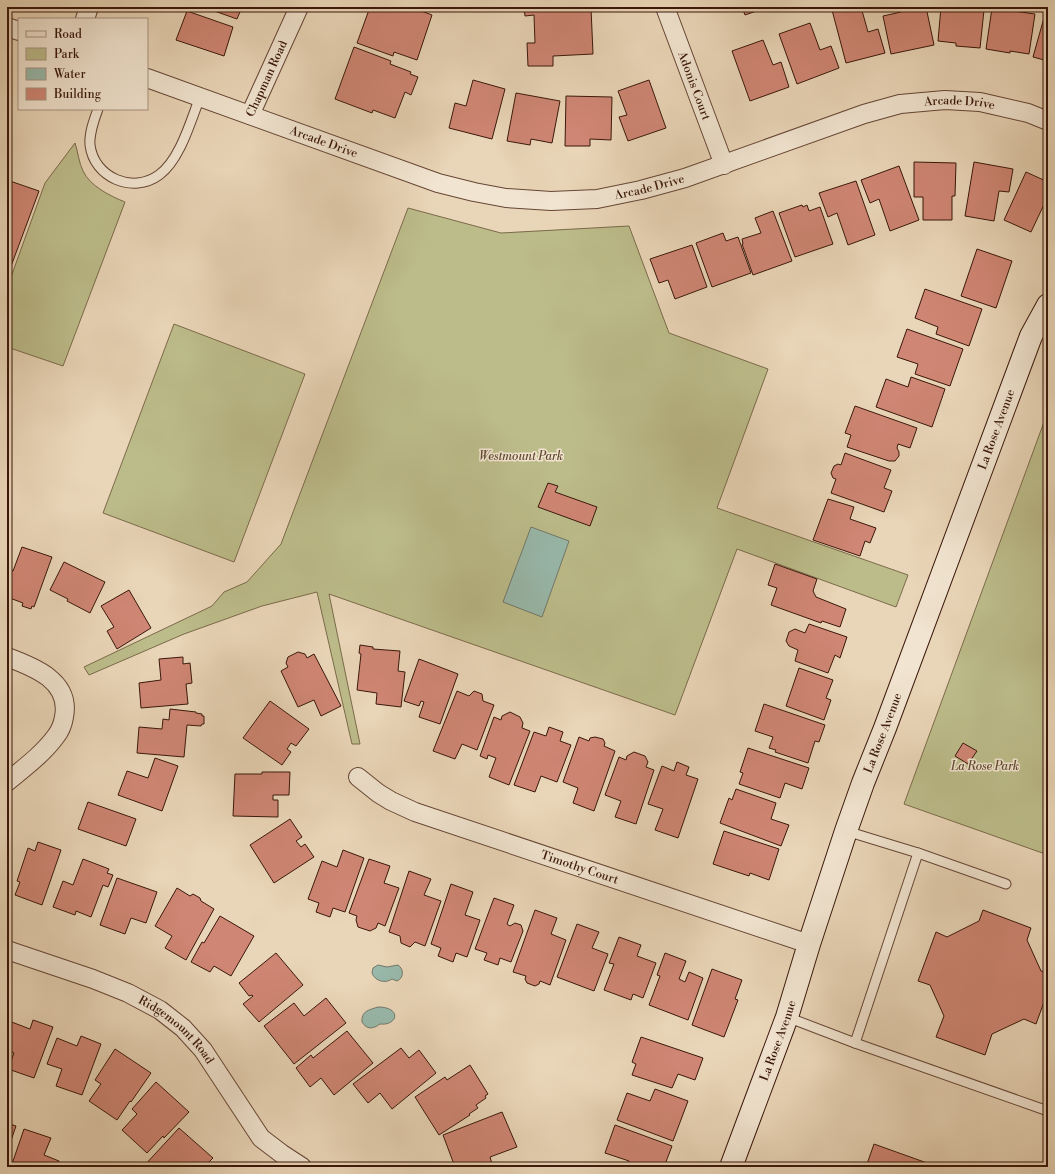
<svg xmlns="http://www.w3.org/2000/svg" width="1055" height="1174" font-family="'Libre Bodoni',serif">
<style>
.green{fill:#bcbc8a;stroke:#7b6a4a}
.water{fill:#98b9ab;stroke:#72786b}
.building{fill:#cf8674;stroke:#3a170a}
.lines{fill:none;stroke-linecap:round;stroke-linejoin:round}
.lane-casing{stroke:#664635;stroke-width:11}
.street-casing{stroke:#664635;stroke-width:20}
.secondary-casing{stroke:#3a170a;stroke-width:24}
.lane{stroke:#f1e4d0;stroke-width:9}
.street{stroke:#f1e4d0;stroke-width:18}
.secondary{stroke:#f1e4d0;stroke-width:22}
.labels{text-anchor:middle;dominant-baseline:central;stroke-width:3;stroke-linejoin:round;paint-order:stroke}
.street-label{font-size:12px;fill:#3a170a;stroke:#f1e4d0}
.park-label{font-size:12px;font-style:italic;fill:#614930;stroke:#f1e4d0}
</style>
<rect width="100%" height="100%" fill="#e9d5b7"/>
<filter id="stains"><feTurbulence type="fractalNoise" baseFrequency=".005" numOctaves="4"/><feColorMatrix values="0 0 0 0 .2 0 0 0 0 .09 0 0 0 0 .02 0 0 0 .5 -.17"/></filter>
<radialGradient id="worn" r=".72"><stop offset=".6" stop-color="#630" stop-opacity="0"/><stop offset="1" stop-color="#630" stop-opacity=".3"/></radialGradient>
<!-- green -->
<g class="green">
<path d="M75 143C78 152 79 163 83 171 90 186 110 196 125 202L63 366 7 347V288L45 183Z"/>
<path d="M408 208 501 233 629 226 669 333 768 369 717 508 908 575 896 607 737 549 675 715 329 594 360 744H352L317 592 262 606 184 634 89 675 84 667 212 606 224 592 247 582 281 544Z"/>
<path d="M174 324 305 374 234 562 103 513Z"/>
<path d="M1048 411V855L904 804Z"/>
</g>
<!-- water -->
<g class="water">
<path d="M531 527 569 541 542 617 503 602Z"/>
<path d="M378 965 387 967 398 965C404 969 404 978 397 981L392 979C385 984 375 981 372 973L373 968Z"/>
<path d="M378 1007C402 1007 398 1026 380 1024 373 1029 367 1030 362 1022 361 1011 369 1010 378 1007Z"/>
</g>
<!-- building -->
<g class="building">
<path d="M203 7H242L237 19Z"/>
<path d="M370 7H411L432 15 417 60 394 52 393 56 357 43Z"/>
<path d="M524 7H550V9L591 8 593 54 553 56V66H528L527 43H535L534 15 525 16Z"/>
<path d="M742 7H768L745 15Z"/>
<path d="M842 7H861L868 32 878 29 885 53 846 63 832 10Z"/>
<path d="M900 7H926L934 45 891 54 883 16 901 12Z"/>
<path d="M941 7 984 10 980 48 956 46V43L938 41Z"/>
<path d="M1047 7H1048V61L1033 57Z"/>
<path d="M992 8 1035 14 1029 54 1010 51V53L986 49Z"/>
<path d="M187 11 233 27 224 56 176 40Z"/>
<path d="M810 23 820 50 831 46 839 68 797 84 779 34Z"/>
<path d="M763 40 773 65 781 62 789 87 750 101 732 51Z"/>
<path d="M354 47 391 61 390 64 411 72 410 74 418 77 411 95 405 92 395 118 373 110 372 113 335 99Z"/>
<path d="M473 80 505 89 492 139 449 128 455 103 466 106Z"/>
<path d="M649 80 666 128 628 141 619 117 627 115 618 91Z"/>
<path d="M516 93 560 101 552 143 531 139 530 145 507 141Z"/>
<path d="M566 96 612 97 611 140 590 139V146H565Z"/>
<path d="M914 162 956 163 955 196H952V220H923V197H914Z"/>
<path d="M974 162 1013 169 1009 192 999 191 994 221 965 216Z"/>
<path d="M899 166 919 220 890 231 879 199 870 203 861 180Z"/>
<path d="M1026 172 1048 182V196L1031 232 1004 220Z"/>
<path d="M7 180 39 191 7 277Z"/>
<path d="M856 181 875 235 848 245 837 213 828 217 819 193Z"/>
<path d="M802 205 803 207 807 205 809 211 820 207 833 244 795 257 779 213Z"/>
<path d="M773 211 792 261 753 275 742 244H743L742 239 761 233 755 218Z"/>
<path d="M723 233 726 241 738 237 751 273 712 287 696 243Z"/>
<path d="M692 245 707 287 675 299 668 280 659 283 650 259Z"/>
<path d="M977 249 1012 261 996 308 961 296Z"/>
<path d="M925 289 982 309 969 346 936 334 938 327 915 318Z"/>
<path d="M907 329 963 349 950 386 915 374 918 364 897 357Z"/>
<path d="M911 377 945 389 932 427 876 407 886 379 908 387Z"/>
<path d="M855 406 917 428 910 448 898 444 897 448 899 452V456L895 461H889L847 447 851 435 845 433Z"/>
<path d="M845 453 891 470 884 488 892 491 884 512 831 493 836 479 833 478 831 473 834 466 838 464 841 465Z"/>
<path d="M548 483 558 486 555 492 597 507 590 526 538 507Z"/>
<path d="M828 499 854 507 850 519 876 528 870 543 865 541 860 556 813 540Z"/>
<path d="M22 547 52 557 34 607 32 606 31 609 22 606 23 603 7 597V569L13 571Z"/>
<path d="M64 562 105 582 90 613 67 601 68 599 50 590Z"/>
<path d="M775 564 817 579 813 591 816 597 846 609 840 627 822 621 821 623 771 605 777 588 768 585Z"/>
<path d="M129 590 151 628 117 649 107 631 114 627 101 606Z"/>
<path d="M809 624 847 637 840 658 835 655 828 673 795 661 798 650 789 646 786 641 789 632 795 629 805 633Z"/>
<path d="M360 645 373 647V649L400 651 398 671 405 672 401 707 376 704 377 693 357 690 361 654 359 653Z"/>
<path d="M298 652 305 654 307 658 314 654 341 706 321 716 314 700 298 707 281 671 288 667 286 663 288 657Z"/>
<path d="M183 657V664L190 663 192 683 186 684 188 704 141 708 139 683 161 680 159 659Z"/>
<path d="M419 659 458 674 440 724 419 717 424 702 421 701 419 706 404 701Z"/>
<path d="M799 668 833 680 826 698 831 700 824 720 786 706Z"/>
<path d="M457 691 469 696 474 691 482 694 483 701 494 705 477 750 462 744 455 759 433 751Z"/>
<path d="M270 701 309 729 296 746 291 743 287 749 291 752 282 765 243 738Z"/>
<path d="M764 704 825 725 819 742 815 741 808 763 775 752 776 750 769 748 773 737 755 731Z"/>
<path d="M170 709 196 712V713L202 714V716H204V724H202L201 726 187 725 184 757 137 753 139 727 162 729 163 719 169 720Z"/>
<path d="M510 712 520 717 523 723 522 728 530 731 509 785 489 777 496 758 488 755 487 759 480 756 494 717 501 720 502 716Z"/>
<path d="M549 727 563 732 560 741 571 745 557 782 541 776 535 792 514 785 534 732 546 736Z"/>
<path d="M579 737 589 741 590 738 595 737 603 739 605 743 604 746 615 751 594 811 573 803 578 788 563 782Z"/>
<path d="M963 743 977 751 968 764 955 756Z"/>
<path d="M748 748 809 768 802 789 785 783 780 798 739 784 743 773 740 772Z"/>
<path d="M634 752 645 756 648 762 646 767 654 770 636 824 615 817 621 801 605 795 619 757 626 760 627 756Z"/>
<path d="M155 758 178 766 162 811 118 795 127 771 148 778Z"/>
<path d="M677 762 689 767 686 775 698 779 678 838 655 830 663 809 648 804 662 766 674 771Z"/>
<path d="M262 772H290L289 795H273V800H278V817L233 816 235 774H262Z"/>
<path d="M736 789 776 803 771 819 789 825 781 846 720 823 729 798 732 800Z"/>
<path d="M88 802 136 819 126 846 78 829Z"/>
<path d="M290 819 302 837 296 841 301 847 305 844 314 857 274 883 250 845Z"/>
<path d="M724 831 779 849 769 880 750 873 749 876 713 864Z"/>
<path d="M38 842 61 850 42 905 15 895 20 882 17 881 28 848 35 851Z"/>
<path d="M343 850 364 858 345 912 333 908 330 917 316 912 319 903 308 899 322 861 337 867Z"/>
<path d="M83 859 109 869 107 873 113 875 108 887 103 885 91 917 76 911 75 915 53 907 63 881 73 885Z"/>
<path d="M369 859 390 866 384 883 399 888 385 926 378 923 376 928 370 931 358 927 356 920 357 916 349 913Z"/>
<path d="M409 871 431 879 424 895 441 901 425 946 415 942 410 947 401 943 400 936 389 932Z"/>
<path d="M117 878 157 892 146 923 131 918 125 934 100 925Z"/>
<path d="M451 884 473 892 465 915 480 920 467 957 456 953 453 962 438 956 441 948 431 944Z"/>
<path d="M177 888 190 896 193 894 200 898 201 901 214 909 186 960 165 948 172 936 155 926Z"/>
<path d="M494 898 514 905 507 924 510 926 515 923 521 925 523 931 511 962 500 958 498 965 484 960 487 953 475 949Z"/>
<path d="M535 910 557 918 551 934 566 940 550 985 540 981 539 984 535 986 527 983 525 979 526 976 513 972Z"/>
<path d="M983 910 1031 928 1027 940 1041 971 1048 973V991L1036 1024 1024 1019 992 1034 985 1055 936 1037 944 1016 930 985 918 981 936 932 947 937 979 921Z"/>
<path d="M220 916 254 936 231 976 214 966 210 972 191 962 202 942 204 943Z"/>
<path d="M577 924 599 932 592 948 608 954 594 991 557 977Z"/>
<path d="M619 937 641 945 637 956 656 963 643 998 633 994 631 1000 604 990 614 964 609 963Z"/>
<path d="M276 953 303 985 259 1022 243 1004 253 996 252 995 249 996 239 983Z"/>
<path d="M665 953 686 961 679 979 685 982 689 972 703 978 688 1020 649 1005 660 976 657 975Z"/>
<path d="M712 969 742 980 735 999 738 1000 724 1037 692 1025Z"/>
<path d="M326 998 346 1023 294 1064 264 1026 294 1003 304 1016Z"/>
<path d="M33 1020 53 1027 34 1078 8 1069 14 1053 7 1050V1026L9 1021 30 1029Z"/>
<path d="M347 1031 373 1063 334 1095 321 1078 310 1087 296 1068 311 1055 313 1058Z"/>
<path d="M81 1036 101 1044 82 1095 56 1086 62 1069 47 1064 57 1038 77 1046Z"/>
<path d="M641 1037 703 1058 695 1080 678 1074 672 1088 632 1075 636 1064 632 1062Z"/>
<path d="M401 1048 409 1058 419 1050 436 1073 392 1109 380 1093 368 1103 353 1084Z"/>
<path d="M115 1049 151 1073 131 1102 130 1101 117 1120 89 1101 101 1084 95 1080Z"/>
<path d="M470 1065 488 1094 485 1096 486 1098 476 1105 478 1108 469 1114 470 1115 439 1135 415 1097 445 1077 447 1080Z"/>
<path d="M156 1082 189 1112 164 1138 163 1136 147 1153 122 1130 137 1114 132 1109Z"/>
<path d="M655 1089 688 1101 673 1141 617 1120 627 1093 650 1101Z"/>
<path d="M502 1112 517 1147 490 1157 493 1167H455L443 1135Z"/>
<path d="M7 1123 16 1126 7 1152Z"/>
<path d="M615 1125 672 1146 664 1167H627L629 1161 605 1153Z"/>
<path d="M179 1128 213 1158 204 1167H143Z"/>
<path d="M24 1129 51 1138 44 1155 59 1161 57 1167H11Z"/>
<path d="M874 1144 927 1163 925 1167H863L864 1163 867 1164Z"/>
</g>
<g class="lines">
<!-- lane casing -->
<g class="lane-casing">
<g id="lane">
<path d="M98 109C94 120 89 133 90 145 94 178 133 194 159 175 180 160 191 120 200 97"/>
<path d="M846 831 918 853 1006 884"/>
<path d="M787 1017 855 1043 1048 1111"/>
<path d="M855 1043 918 853"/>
</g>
</g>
<!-- street casing -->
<g class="street-casing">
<g id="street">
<path id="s1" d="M665 7 724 165"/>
<path d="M85 19 89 7"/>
<path d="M7 27 19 31"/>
<path id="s2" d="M147 78 438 183 474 192 506 198 551 201 597 199 641 190 685 178 864 114 900 104 945 100 980 102 1028 113 1048 121"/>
<path id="s3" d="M250 115 299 7"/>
<path d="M7 657C34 667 71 681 64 717 63 723 60 731 56 736 43 754 24 768 7 782"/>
<path id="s4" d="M358 777 378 793 391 801 415 812 809 944"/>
<path id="s5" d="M7 950 93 979 128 993 160 1010 183 1028 203 1050 261 1138 282 1154 302 1167"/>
</g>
</g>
<!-- secondary casing -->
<g class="secondary-casing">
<g id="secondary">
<path id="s6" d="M731 1167 787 1017 809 944 846 831 863 783 885 728 1031 336 1048 305"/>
</g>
</g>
<!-- lane -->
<use href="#lane" class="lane"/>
<!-- street -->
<use href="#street" class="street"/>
<!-- secondary -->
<use href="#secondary" class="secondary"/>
</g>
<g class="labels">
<!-- street labels -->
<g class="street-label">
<text stroke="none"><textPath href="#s3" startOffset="40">Chapman Road</textPath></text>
<text stroke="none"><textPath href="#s1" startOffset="84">Adonis Court</textPath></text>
<text stroke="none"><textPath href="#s2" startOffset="848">Arcade Drive</textPath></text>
<text stroke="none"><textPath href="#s2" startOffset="188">Arcade Drive</textPath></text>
<text stroke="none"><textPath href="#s2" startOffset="524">Arcade Drive</textPath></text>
<text stroke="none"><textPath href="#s6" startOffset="784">La Rose Avenue</textPath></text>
<text stroke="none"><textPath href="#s6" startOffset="460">La Rose Avenue</textPath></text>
<text stroke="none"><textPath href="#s4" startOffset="241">Timothy Court</textPath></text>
<text stroke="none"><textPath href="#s5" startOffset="190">Ridgemount Road</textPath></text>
<text stroke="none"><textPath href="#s6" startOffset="135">La Rose Avenue</textPath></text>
</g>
<!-- park labels -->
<g class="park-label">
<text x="521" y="456">Westmount Park</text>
<text x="985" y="766">La Rose Park</text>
</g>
</g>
<!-- margin -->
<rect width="1055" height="1174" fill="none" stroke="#e9d5b7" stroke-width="24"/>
<rect x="8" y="8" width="1039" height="1158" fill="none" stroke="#3a170a" stroke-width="2"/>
<rect x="12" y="12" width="1031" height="1150" fill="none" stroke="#3a170a"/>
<!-- legend -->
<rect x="18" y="18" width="130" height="92" fill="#f1e4d0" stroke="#a89281"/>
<rect x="26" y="31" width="20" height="6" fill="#f1e4d0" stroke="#a89281"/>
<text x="54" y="38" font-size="12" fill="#3a170a">Road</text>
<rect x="26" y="48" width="20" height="12" fill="#bcbc8a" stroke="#a89281"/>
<text x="54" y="58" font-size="12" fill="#3a170a">Park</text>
<rect x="26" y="68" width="20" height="12" fill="#98b9ab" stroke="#a89281"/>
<text x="54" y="78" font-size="12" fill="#3a170a">Water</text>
<rect x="26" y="88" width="20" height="12" fill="#cf8674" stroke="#a89281"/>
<text x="54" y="98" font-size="12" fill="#3a170a">Building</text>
<rect width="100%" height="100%" filter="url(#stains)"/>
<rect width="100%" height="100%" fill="url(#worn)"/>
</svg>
